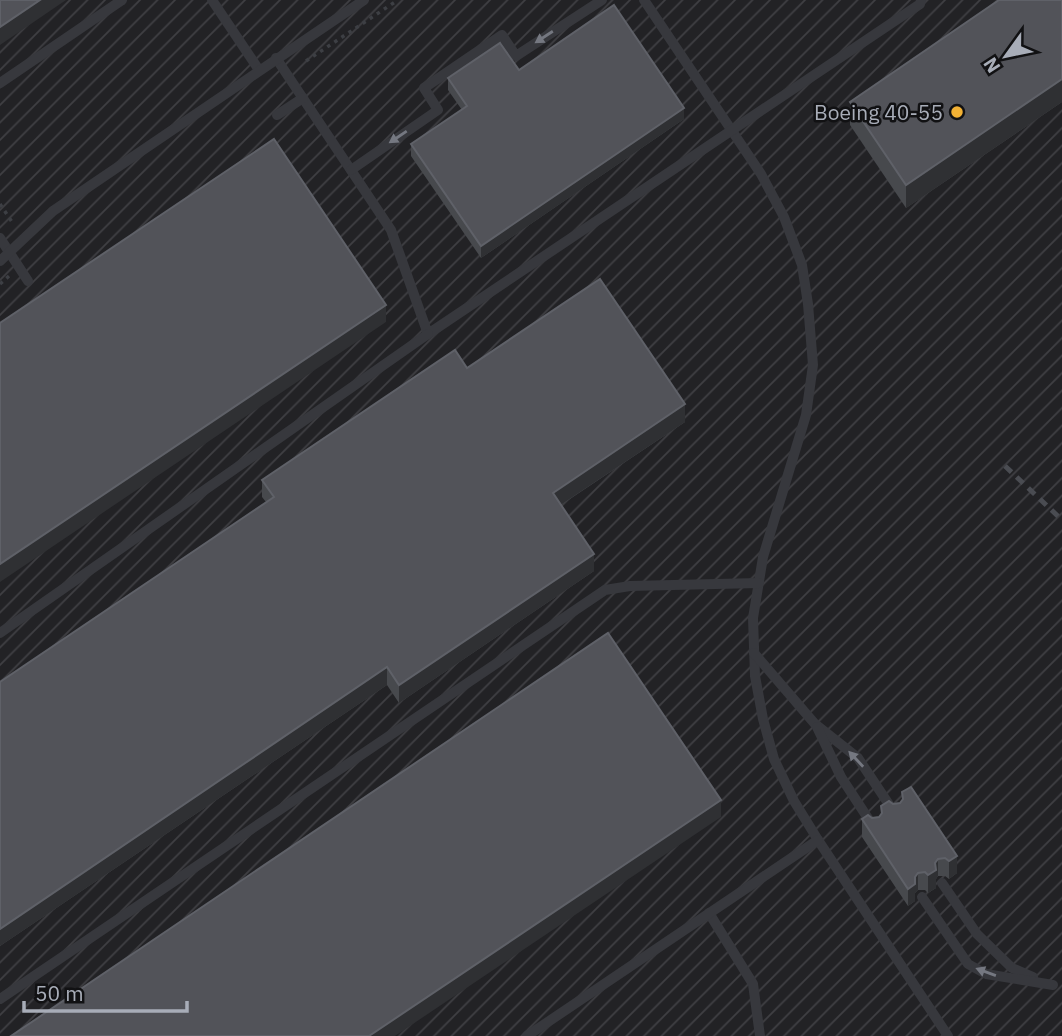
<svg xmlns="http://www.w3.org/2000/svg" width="1062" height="1036" font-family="'IBM Plex Sans',sans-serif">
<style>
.industrial{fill:url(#industrial-furrows)}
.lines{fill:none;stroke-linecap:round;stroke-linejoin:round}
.path{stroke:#3d3f44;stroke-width:3.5;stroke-dasharray:3.5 5;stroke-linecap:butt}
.service{stroke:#37383d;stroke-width:10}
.rail{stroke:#4a4c52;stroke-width:5;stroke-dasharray:9 7;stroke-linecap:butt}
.wall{fill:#47494d}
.shaded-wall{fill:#2f3033}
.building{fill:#525359;stroke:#5f6168;stroke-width:2}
.oneway{fill:#757881}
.poi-dot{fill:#f2b134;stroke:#111113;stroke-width:2.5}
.labels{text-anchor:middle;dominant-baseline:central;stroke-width:5;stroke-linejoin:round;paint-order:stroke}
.poi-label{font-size:21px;fill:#a8adb8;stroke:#111113;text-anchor:end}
</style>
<defs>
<pattern id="industrial-furrows" width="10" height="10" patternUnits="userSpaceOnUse" patternTransform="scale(1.75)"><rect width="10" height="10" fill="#222225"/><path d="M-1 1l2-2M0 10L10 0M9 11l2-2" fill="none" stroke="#3f3f43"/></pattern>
</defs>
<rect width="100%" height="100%" fill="#161618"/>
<!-- industrial -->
<rect class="industrial" x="0" y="0" width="1062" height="1036"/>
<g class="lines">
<!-- path -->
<g class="path">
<path d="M306 61 398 0"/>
<path d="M0 204 14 225"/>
<path d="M0 284 9 276"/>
</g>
<!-- service -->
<g class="service">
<path d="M212 0 259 70"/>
<path d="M644 0 761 174 784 217 802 265 808 304 813 365 806 415 763 557 753 618 755 676 763 719 774 759 794 801 818 840 948 1036"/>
<path d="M276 58 391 230 428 334 920 4 921 0"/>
<path d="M0 83 122 0"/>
<path d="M277 115 303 98"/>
<path d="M351 170 438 110 424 88 502 35 516 56 602 0"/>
<path d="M0 238 28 281"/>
<path d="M0 261 53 211 364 0"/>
<path d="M0 633 428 334"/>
<path d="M754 653 815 724 858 758 894 812"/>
<path d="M817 727 841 777 873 826"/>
<path d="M942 883 977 934 1012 968 1033 977"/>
<path d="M922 897 968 964 986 974 1053 985"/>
<path d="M709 913 753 984 760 1036"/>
<path d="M0 999 605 590 630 586 759 583"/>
<path d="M527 1036 818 840"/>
</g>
<!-- rail -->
<path class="rail" d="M1005 466 1062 520"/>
</g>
<!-- wall -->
<g class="wall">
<path d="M1062 0V102L906 208 850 125V102Z"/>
<path d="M519 70 684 119 481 258 411 156V144L462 110 448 90V78Z"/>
<path d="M467 368 685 422 561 505 594 571 399 703 387 685 0 946V682L266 502 262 497V480Z"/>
<path d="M902 792 957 873 949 879 945 876H938L936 879V888L928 893 925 890H918L915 893V901L908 906 862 837V819L879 817 881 814V806L900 803 902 800Z"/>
</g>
<!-- shaded-wall -->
<g class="shaded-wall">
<path d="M40 0H66L0 45V27Z"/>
<path d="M1062 79V102L906 208V185Z"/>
<path d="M684 108V119L481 258V246Z"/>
<path d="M386 305V322L0 582V564Z"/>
<path d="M685 404V422L553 510V493Z"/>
<path d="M594 554V571L399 703V685Z"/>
<path d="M387 667V685L0 946V929Z"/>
<path d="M721 800V817L395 1036H369Z"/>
<path d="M957 856V873L949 879V861Z"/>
<path d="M938 859V876L936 879V888L928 893V875L935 863Z"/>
<path d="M918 873V890L915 893V901L908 906V889Z"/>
</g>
<!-- building -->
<g class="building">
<path d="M0 0H40L0 27Z"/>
<path d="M999 0H1062V79L906 185 850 102Z"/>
<path d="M614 5 684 108 481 246 411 144 467 106 448 78 500 43 519 70Z"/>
<path d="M274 139 386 305 0 564V323Z"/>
<path d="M600 279 685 404 553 493 594 554 399 685 387 667 0 929V682L274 497 262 480 455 350 467 368Z"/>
<path d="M608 633 721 800 369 1036H11Z"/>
<path d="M911 787 957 856 949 861 945 858 938 859 935 863 936 870 928 875 925 872 918 873 915 877V884L908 889 862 819 868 815 872 818 879 817 882 813 881 806 889 801 893 804 900 803 903 799 902 792Z"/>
</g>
<!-- one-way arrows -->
<defs><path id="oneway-solid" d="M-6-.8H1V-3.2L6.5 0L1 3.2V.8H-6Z" transform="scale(1.75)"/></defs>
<g class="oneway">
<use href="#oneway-solid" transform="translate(544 37) rotate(147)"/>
<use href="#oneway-solid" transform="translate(398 137) rotate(146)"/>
<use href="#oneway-solid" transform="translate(856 759) rotate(-133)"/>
<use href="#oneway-solid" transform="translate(986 972) rotate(-160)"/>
</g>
<!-- markers -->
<circle class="poi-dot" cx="957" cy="112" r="7"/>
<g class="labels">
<!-- poi labels -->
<g class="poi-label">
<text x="943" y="112">Boeing 40-55</text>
</g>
</g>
<!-- north arrow -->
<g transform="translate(1006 56) rotate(237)" stroke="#111113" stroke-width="5" paint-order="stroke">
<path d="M0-5L12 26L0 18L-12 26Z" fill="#a8adb8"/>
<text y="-10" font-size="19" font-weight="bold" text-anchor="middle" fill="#a8adb8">N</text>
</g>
<!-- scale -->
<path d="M24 1001v10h163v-10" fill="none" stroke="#a8adb8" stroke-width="3.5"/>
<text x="35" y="1001" font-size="21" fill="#a8adb8" stroke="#111113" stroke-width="5" paint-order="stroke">50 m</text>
</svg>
